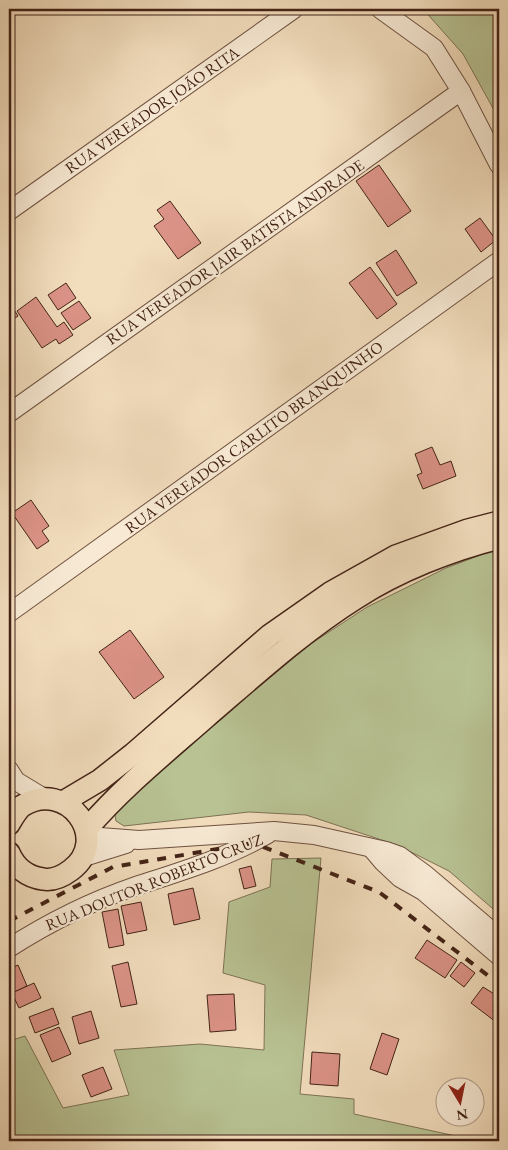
<svg xmlns="http://www.w3.org/2000/svg" width="508" height="1150" font-family="'EB Garamond',serif">
<style>
.green{fill:#b8c293;stroke:#7e7254}
.building{fill:#dc9387;stroke:#432316}
.lines{fill:none;stroke-linecap:round;stroke-linejoin:round}
.minor-casing{stroke:#6f5240;stroke-width:20}
.major-casing{stroke:#432316;stroke-width:24}
.minor{stroke:#f7e9d4;stroke-width:18}
.major{stroke:#f2ddbd;stroke-width:21}
.rail{stroke:#432316;stroke-width:4;stroke-dasharray:9 9;stroke-linecap:butt}
.labels{text-anchor:middle;dominant-baseline:central;stroke-width:4.5;stroke-linejoin:round;paint-order:stroke}
.street-label{font-size:16px;fill:#432316;stroke:#f7e9d4}
</style>
<rect width="100%" height="100%" fill="#f2ddbd"/>
<filter id="stains"><feTurbulence type="fractalNoise" baseFrequency=".004" numOctaves="4"/><feColorMatrix values="0 0 0 0 .2 0 0 0 0 .09 0 0 0 0 .02 0 0 0 .5 -.17"/></filter>
<radialGradient id="worn" r=".72"><stop offset=".6" stop-color="#630" stop-opacity="0"/><stop offset="1" stop-color="#630" stop-opacity=".3"/></radialGradient>
<!-- green -->
<g class="green">
<path d="M423 9H499V119L463 54Z"/>
<path d="M499 548V914L449 871 397 845 306 815 249 812 124 826 116 821 115 815 123 801 309 645 367 607 446 568Z"/>
<path d="M321 858 300 1094 354 1099V1114L479 1141H9V1041L25 1036 63 1108 129 1095 114 1050 200 1044 264 1050 265 985 223 973 229 902 270 887 272 859Z"/>
</g>
<!-- building -->
<g class="building">
<path d="M379 165 411 211 388 227 356 181Z"/>
<path d="M170 201 201 243 178 259 154 226 164 219 157 210Z"/>
<path d="M480 218 496 240 481 252 465 229Z"/>
<path d="M396 250 417 283 397 296 376 263Z"/>
<path d="M370 267 397 304 377 319 349 283Z"/>
<path d="M66 283 76 298 58 310 48 295Z"/>
<path d="M36 297 57 327 64 322 73 335 59 344 56 339 42 348 17 311Z"/>
<path d="M79 301 91 318 73 330 61 313Z"/>
<path d="M11 305 18 316 9 322V306Z"/>
<path d="M432 447 440 465 451 461 456 476 423 489 417 475 422 473 415 454Z"/>
<path d="M31 500 49 526 42 531 49 541 37 549 12 513Z"/>
<path d="M130 630 164 677 134 699 99 652Z"/>
<path d="M251 866 256 886 244 889 239 869Z"/>
<path d="M193 888 200 919 174 925 168 894Z"/>
<path d="M141 902 147 930 127 934 121 906Z"/>
<path d="M118 909 124 945 109 948 102 912Z"/>
<path d="M427 940 457 960 445 978 415 958Z"/>
<path d="M128 962 137 1004 121 1007 112 966Z"/>
<path d="M461 962 475 973 464 987 450 976Z"/>
<path d="M18 965 27 986 12 993 9 985V969Z"/>
<path d="M34 983 41 998 19 1008 12 993Z"/>
<path d="M483 987 499 997V1018L496 1022 471 1003Z"/>
<path d="M234 994 236 1030 210 1032 207 995Z"/>
<path d="M53 1008 59 1024 35 1033 29 1017Z"/>
<path d="M91 1011 99 1038 79 1044 72 1017Z"/>
<path d="M59 1027 71 1054 52 1062 40 1035Z"/>
<path d="M382 1033 399 1039 387 1075 370 1069Z"/>
<path d="M312 1052 340 1054 338 1086 310 1084Z"/>
<path d="M103 1067 112 1089 91 1097 82 1075Z"/>
</g>
<g class="lines">
<!-- minor casing -->
<g class="minor-casing">
<g id="minor">
<path d="M380 9 434 48 461 91 499 165"/>
<path d="M9 211 294 9"/>
<path d="M9 413 461 91"/>
<path d="M9 613 499 261"/>
<path d="M9 770 16 781 44 798"/>
<path d="M87 836 139 840 274 831 314 835 386 851 400 856 426 875 499 937"/>
<path d="M372 849 383 862 400 878 423 891 499 956"/>
<path d="M81 858 126 844"/>
<path d="M9 948C48 923 92 901 136 886 182 871 226 858 268 834"/>
</g>
</g>
<!-- major casing -->
<g class="major-casing">
<g id="major">
<path d="M63 802 100 780 133 754 270 635 330 593 396 556 468 530 499 522"/>
<path d="M9 824C12 819 17 810 22 806 67 778 112 839 71 870 63 876 53 881 43 879 27 877 15 867 9 853"/>
<path d="M86 830C122 788 164 754 205 718 254 676 302 632 356 598 398 571 451 550 499 538"/>
</g>
</g>
<!-- minor -->
<use href="#minor" class="minor"/>
<!-- major -->
<use href="#major" class="major"/>
<!-- rail -->
<path class="rail" d="M9 921 113 867 253 843 379 892 499 984"/>
</g>
<g class="labels">
<!-- street labels -->
<g class="street-label">
<text transform="translate(152 110) rotate(-35)">RUA VEREADOR JOÃO RITA</text>
<text transform="translate(235 252) rotate(-35)">RUA VEREADOR JAIR BATISTA ANDRADE</text>
<text transform="translate(254 437) rotate(-36)">RUA VEREADOR CARLITO BRANQUINHO</text>
<text transform="translate(154 882) rotate(-22)">RUA DOUTOR ROBERTO CRUZ</text>
</g>
</g>
<!-- margin -->
<rect width="508" height="1150" fill="none" stroke="#f2ddbd" stroke-width="30"/>
<rect x="10" y="10" width="488" height="1130" fill="none" stroke="#432316" stroke-width="2.5"/>
<rect x="15" y="15" width="478" height="1120" fill="none" stroke="#432316"/>
<!-- north arrow -->
<g transform="translate(460 1102) rotate(170)"><circle r="24" fill="#f7e9d4" stroke="#af9a88"/>
<path d="M0-4L9 19L0 12L-9 19Z" fill="#8f2418"/>
<text y="-8" font-size="14" font-weight="bold" text-anchor="middle" fill="#432316">N</text>
</g>
<rect width="100%" height="100%" filter="url(#stains)"/>
<rect width="100%" height="100%" fill="url(#worn)"/>
</svg>
